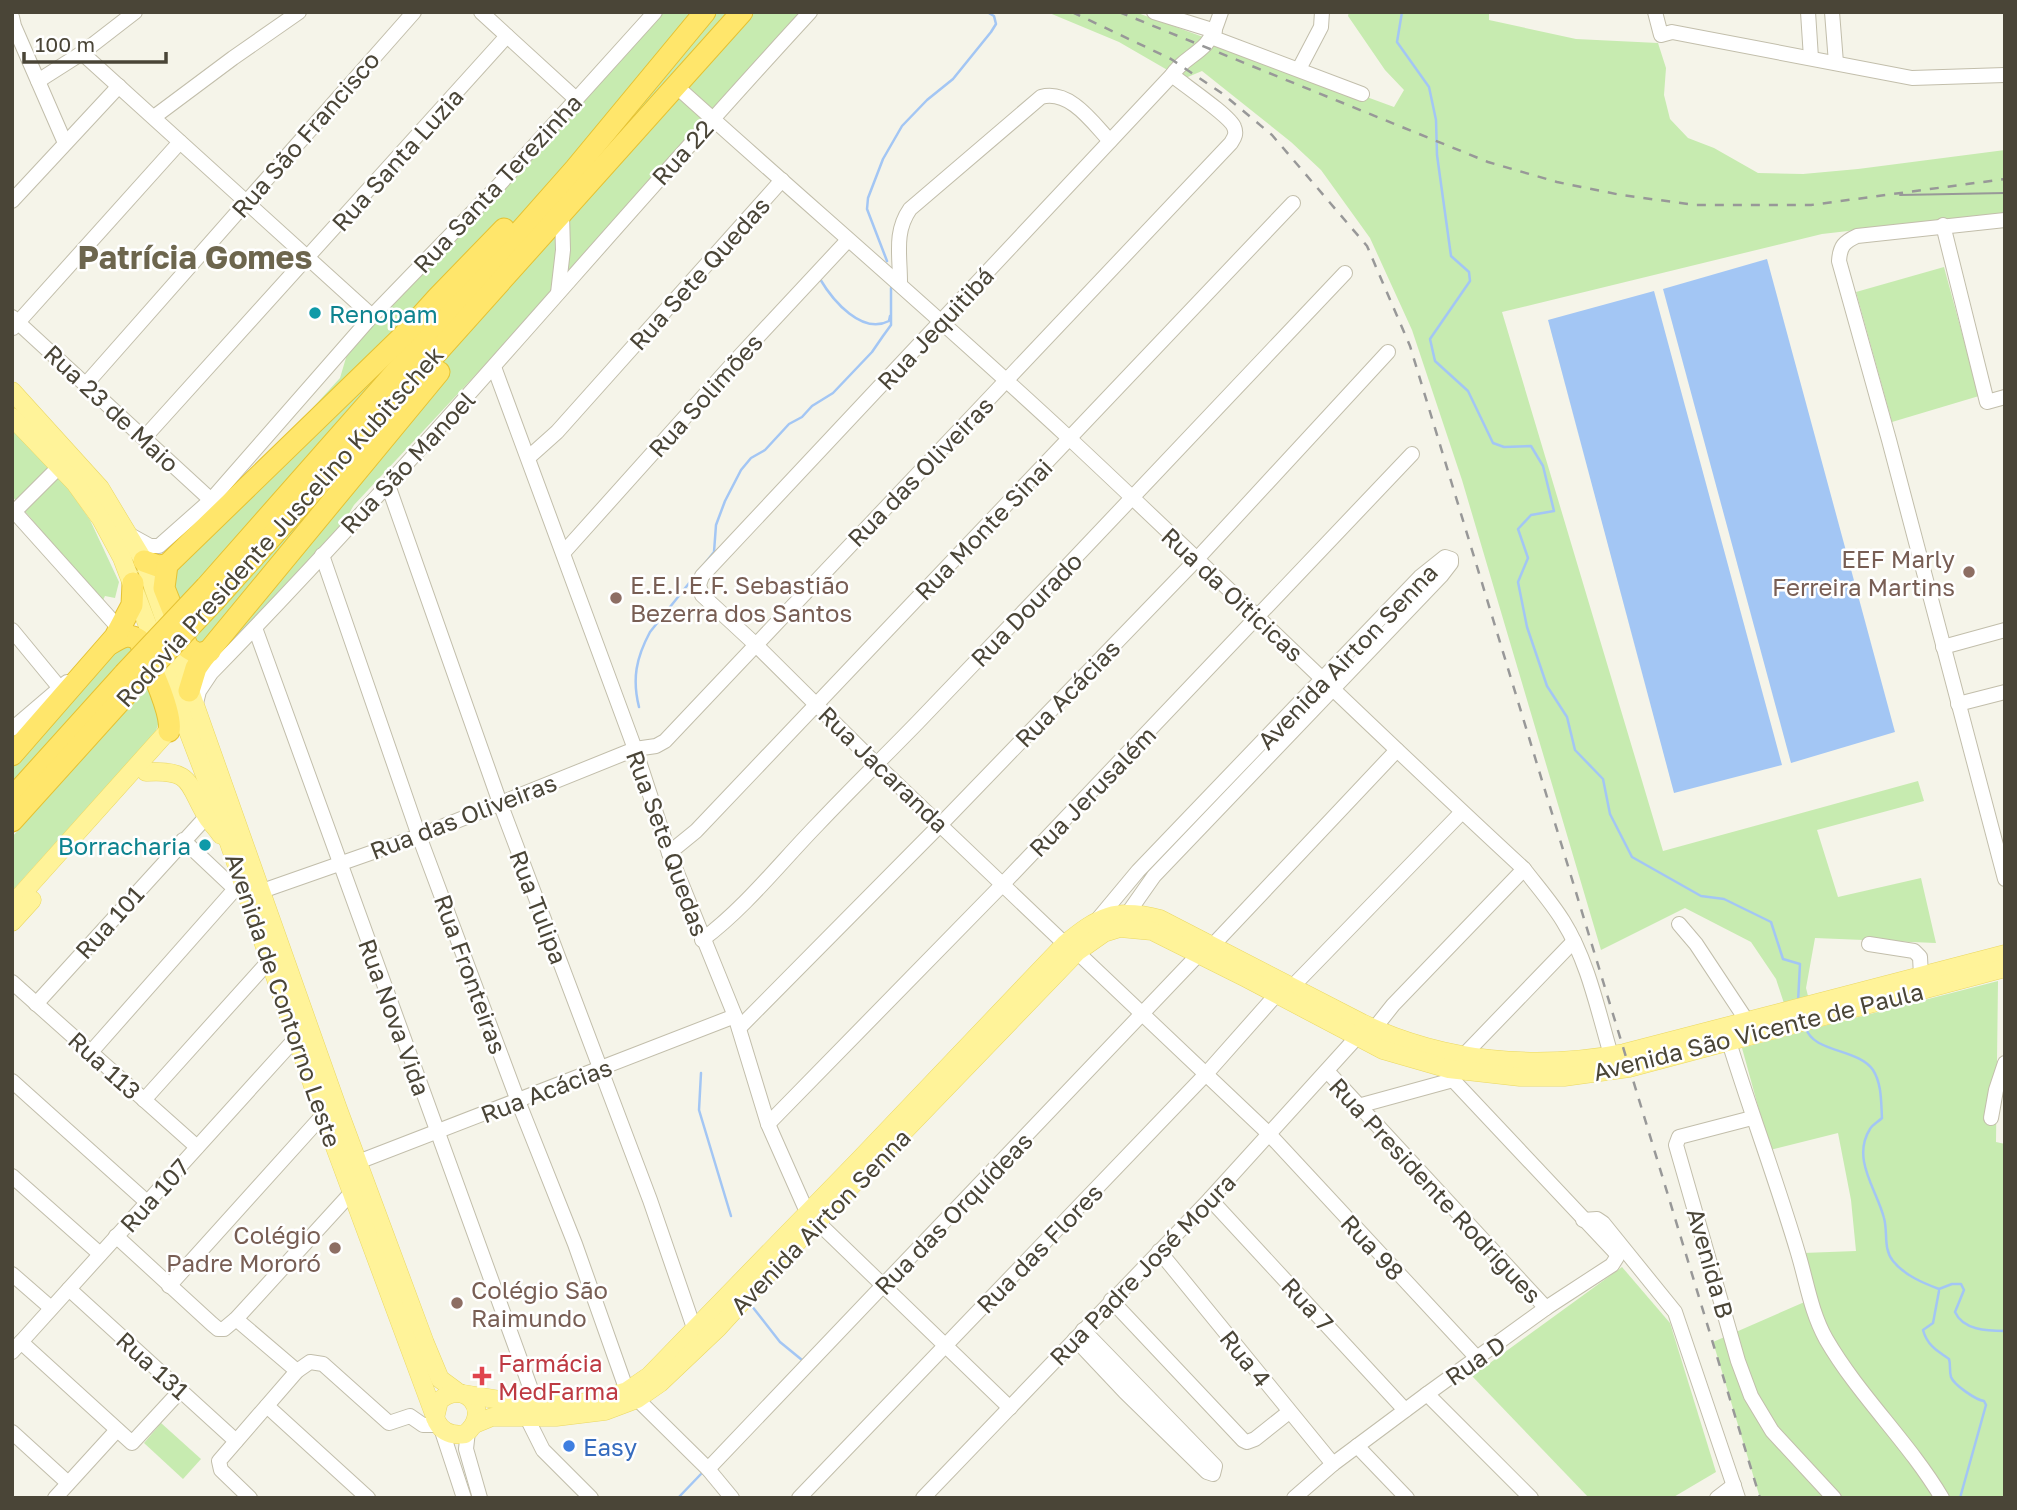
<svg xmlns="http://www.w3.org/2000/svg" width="2017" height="1510" font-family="'Golos Text',sans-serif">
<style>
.green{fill:#c7ebb0}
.water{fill:#a3c6f4}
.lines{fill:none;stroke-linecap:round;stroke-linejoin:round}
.stream{stroke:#a3c6f4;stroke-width:2.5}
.minor-casing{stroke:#c2beab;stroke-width:16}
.major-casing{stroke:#ead863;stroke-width:19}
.highway-casing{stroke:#e5c233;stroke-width:23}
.minor{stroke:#fff;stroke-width:14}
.major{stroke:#fff399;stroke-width:18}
.highway{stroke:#ffe66b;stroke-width:21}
.tram{stroke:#989898;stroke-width:2}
.rail{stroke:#989898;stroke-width:2.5;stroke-dasharray:9 9;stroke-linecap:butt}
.highway-bridge-casing{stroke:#e5c233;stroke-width:23;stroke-linecap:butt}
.highway-bridge{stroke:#ffe66b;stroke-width:21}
.culture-dot{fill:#0f9aa8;stroke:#fff;stroke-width:2.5}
.education-dot{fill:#8d6e63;stroke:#fff;stroke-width:2.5}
.health-dot{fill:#e0444e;stroke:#fff;stroke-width:2.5}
.shop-dot{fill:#3f7fe0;stroke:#fff;stroke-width:2.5}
.labels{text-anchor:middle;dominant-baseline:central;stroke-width:5;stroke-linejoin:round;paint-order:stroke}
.street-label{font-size:24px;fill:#4a4537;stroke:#fff}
.culture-label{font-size:24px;fill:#0d838f;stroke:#fff;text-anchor:start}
.education-label{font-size:24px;fill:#785e54;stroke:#fff;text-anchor:end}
.health-label{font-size:24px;fill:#be3a42;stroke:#fff;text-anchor:start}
.shop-label{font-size:24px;fill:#366cbe;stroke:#fff;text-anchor:start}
.district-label{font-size:32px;font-weight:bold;fill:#6d664e;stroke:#fff}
</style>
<rect width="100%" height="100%" fill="#f5f4e9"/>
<!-- green -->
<g class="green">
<path d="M661 12H800L565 279 354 505 342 525 244 631 227 646 198 654 168 579 189 544 340 378 348 351Z"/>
<path d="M1047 12H1135L1394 107 1404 90 1385 70 1348 16 1349 12H1489V20L1576 39 1658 43 1666 68 1664 95 1670 119 1688 138 1714 148 1758 173 1803 174 1858 169 2005 150V213L1822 234 1502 312 1663 851 1918 781 1924 801 1817 830 1838 897 1921 878 1936 943 1815 938 1806 988 1816 1028 1998 981 1996 1142 2005 1144V1498H1760L1713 1342 1816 1297 1803 1253 1856 1251 1851 1200 1838 1133 1770 1150 1742 1048 1794 1034 1776 979 1751 942 1685 908 1601 950 1462 480 1412 330 1370 238 1321 170 1291 142 1202 71 1183 79 1119 42Z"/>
<path d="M1944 267 1979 396 1892 422 1856 292Z"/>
<path d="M12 428 67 487 90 520 119 582 115 598 105 596 102 602 12 496Z"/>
<path d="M130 642 160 718 156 731 12 891V837L143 692 123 660 12 784V763L102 663Z"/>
<path d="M1622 1267 1670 1323 1716 1472 1672 1498H1589L1472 1376Z"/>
<path d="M161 1423 201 1459 183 1479 144 1443Z"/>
</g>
<!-- water -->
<g class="water">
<path d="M1767 259 1895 732 1791 763 1663 289Z"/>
<path d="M1654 291 1782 765 1674 793 1548 320Z"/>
</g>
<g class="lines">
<!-- stream -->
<g class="stream">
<path d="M1402 12 1397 42 1429 87 1436 120 1437 155 1451 256 1469 272 1470 281 1430 339 1435 361 1468 391 1493 443 1504 447 1531 446 1543 466 1554 511 1531 515 1518 529 1528 558 1518 582 1527 627 1547 686 1567 717 1575 750 1603 779 1610 814 1632 857 1701 896 1724 899 1771 922 1783 959 1800 964 1798 1002"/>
<path d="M887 261 867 209 868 198 883 159 902 126 927 100 953 79 991 32 996 24 994 16 987 12"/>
<path d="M820 279C833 301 862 335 889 321L890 316"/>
<path d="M639 707C632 679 636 658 650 632L714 552 716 525 725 501 741 470 751 458 765 450 789 424 802 417 812 406 833 393 872 352 883 336 891 325V288"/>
<path d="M1806 1028C1813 1053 1858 1048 1873 1070 1882 1084 1881 1103 1882 1118 1878 1122 1872 1125 1870 1129 1851 1159 1877 1190 1884 1218 1888 1232 1883 1249 1893 1261 1904 1275 1923 1283 1939 1289L1952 1284H1961L1964 1290 1955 1312C1963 1330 1987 1331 2005 1331"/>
<path d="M701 1073 699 1110 731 1216"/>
<path d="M1939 1291 1933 1323 1923 1330C1927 1345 1937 1351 1949 1359 1951 1365 1949 1371 1951 1377 1954 1385 1976 1400 1984 1401L1986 1405 1960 1498"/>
<path d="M751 1305 780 1342 802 1360"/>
<path d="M678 1498 701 1474"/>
</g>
<!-- minor casing -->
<g class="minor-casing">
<g id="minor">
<path d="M481 12 576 99"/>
<path d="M1154 12 1215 31"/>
<path d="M1655 12 1661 35 1672 32 1912 78 2005 75"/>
<path d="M1808 12 1811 58"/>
<path d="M1832 12 1836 63"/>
<path d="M12 17 14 26 65 143"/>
<path d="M1211 37 1362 94"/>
<path d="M82 53 372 316"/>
<path d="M1299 69 1321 27 1322 12"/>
<path d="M38 81 82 53 135 12"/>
<path d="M676 86C807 204 940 318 1069 438 1222 581 1370 727 1524 869 1537 886 1552 903 1563 921 1588 961 1598 1011 1611 1055"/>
<path d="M154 117 233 58 299 12"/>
<path d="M12 201 119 86"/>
<path d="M2005 220 1857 236C1844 242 1840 246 1839 261L1889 440 2005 879"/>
<path d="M1943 225 1987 402 2005 397"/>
<path d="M900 282C900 255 894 232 910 209L1041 97C1070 89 1093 123 1110 141"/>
<path d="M558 293 563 250 562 214"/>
<path d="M12 317 211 500"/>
<path d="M13 328 180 142"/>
<path d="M494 367 635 749 669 853 735 1016 768 1124 807 1212 1010 1408"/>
<path d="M86 384 414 12"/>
<path d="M145 437 507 36"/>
<path d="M529 457 557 432 782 180"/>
<path d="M388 485 500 803 650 1200 694 1328"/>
<path d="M12 509 116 625 118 633"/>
<path d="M12 514 59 467"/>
<path d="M130 535 150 546H159L211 500 372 316 498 186 655 12"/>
<path d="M564 552 737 359 848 240"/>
<path d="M322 555 419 836 518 1101 575 1244 627 1391"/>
<path d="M255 628 537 1406"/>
<path d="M12 630 59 687"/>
<path d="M1943 647 2005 630"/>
<path d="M196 703 199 691 211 673C419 460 608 231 810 12"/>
<path d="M1958 704 2005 692"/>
<path d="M12 729 67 682"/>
<path d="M183 840 235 889 243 890"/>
<path d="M669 853 696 831 1293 203"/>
<path d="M262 891 419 836 635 749 656 746 665 741 1231 143C1234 138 1237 134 1234 127 1230 116 1184 85 1172 75"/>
<path d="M1098 919 1138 871 1420 577 1445 557 1451 559V563L1441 576 1154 876 1128 913"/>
<path d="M1679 924 1696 944 1747 1021"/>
<path d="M702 940C746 907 780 863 818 824 851 789 885 756 918 722 1061 573 1204 423 1345 273"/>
<path d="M1065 944 877 765 755 644 702 595 699 585 702 576 1172 75C1181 61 1195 56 1206 44 1214 35 1217 23 1221 12"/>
<path d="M1869 944 1914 951 1920 957 1921 975"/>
<path d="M1213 945 1397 750"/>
<path d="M1077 952 1269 1134 1478 1359"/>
<path d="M12 982 197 1147"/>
<path d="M1293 986 1462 812"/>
<path d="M36 1004 207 816"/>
<path d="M739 1028 941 824 1196 560 1388 352"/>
<path d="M1374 1029 1393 1005 1524 869"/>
<path d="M1729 1042C1751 1113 1777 1182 1798 1253 1807 1283 1811 1312 1826 1339 1859 1396 1908 1441 1942 1498"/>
<path d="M91 1052 235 889"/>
<path d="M1463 1056 1574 941"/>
<path d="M1327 1071 1546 1308"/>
<path d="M12 1081 148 1203"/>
<path d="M144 1100 269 961"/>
<path d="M1358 1106 1453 1080"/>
<path d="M1752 1118 1679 1137 1676 1145 1738 1361 1751 1396 1772 1431 1834 1498"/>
<path d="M1991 1118 1996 1090 2005 1063"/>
<path d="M768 1124 1002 885 1412 454"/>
<path d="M358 1162 735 1016"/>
<path d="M12 1176 100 1254"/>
<path d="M1210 1199 1405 1410"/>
<path d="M1583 1220 1597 1219 1603 1223 1675 1312 1738 1498"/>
<path d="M116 1236 212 1324 218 1329H224L236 1319 352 1192"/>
<path d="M1159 1251 1333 1464"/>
<path d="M12 1274 51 1308"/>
<path d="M169 1286 323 1115"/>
<path d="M69 1289 236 1441"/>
<path d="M1111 1300 1243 1440 1247 1442 1255 1439 1289 1412"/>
<path d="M236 1319 297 1371"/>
<path d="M1075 1339 1125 1392 1207 1472 1213 1474 1215 1466 1083 1330"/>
<path d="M21 1342 132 1443 181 1390"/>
<path d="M12 1352 296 1038"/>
<path d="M1427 1394 1531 1498"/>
<path d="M637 1399 708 1469 732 1498"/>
<path d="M267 1406 368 1498"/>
<path d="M527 1418 543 1450 591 1498"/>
<path d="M441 1428 464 1498"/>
<path d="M468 1431 466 1449 480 1498"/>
<path d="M12 1432 68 1483"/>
<path d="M1357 1446 1407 1498"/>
<path d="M708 1469 1198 955"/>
<path d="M55 1498 117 1430"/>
<path d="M250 1498 221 1470 219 1461 297 1371 310 1362 323 1364 389 1423 410 1416 423 1425H438"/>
<path d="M799 1498 1206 1074 1276 995"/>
<path d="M923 1498 1210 1199 1357 1037"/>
<path d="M1294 1498 1333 1464 1427 1394 1546 1308 1612 1265 1617 1257 1615 1252 1453 1080 1449 1069"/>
<path d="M1717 1498 1734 1485"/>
</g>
</g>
<!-- major casing -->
<g class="major-casing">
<g id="major">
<path d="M12 391 100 488 144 561 338 1109 425 1343 440 1379 459 1393"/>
<path d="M12 417 75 483 101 519 122 558 212 794 323 1115 437 1422C443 1433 453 1436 465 1434 493 1412 465 1378 439 1401L435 1418"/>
<path d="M146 772C193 769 187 784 207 817 211 823 217 829 221 835"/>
<path d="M12 905 176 722"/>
<path d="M12 922 32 900"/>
<path d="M464 1394 537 1406 576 1404 605 1398 627 1391 649 1376 858 1161 1065 944C1099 916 1116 907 1160 919L1362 1023C1444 1062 1535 1070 1624 1053L2005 954"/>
<path d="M475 1424 492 1417H556L605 1411 637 1399 660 1383 718 1328 781 1259 1077 952 1104 933 1120 928 1152 931 1246 978 1383 1050 1449 1069 1520 1077H1564L1629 1068 2005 968"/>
</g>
</g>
<!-- highway casing -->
<g class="highway-casing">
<g id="highway">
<path d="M144 561 158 566 167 565"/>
<path d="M206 587 575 169 705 12"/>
<path d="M216 599 742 12"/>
<path d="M110 644C120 638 128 632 139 640 147 660 173 712 169 731"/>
<path d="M210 651 198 654 188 648 164 588 167 565 402 337 438 297 504 229"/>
<path d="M189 691 196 668 203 658 439 372"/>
<path d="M12 755 115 637 132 605 133 583"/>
<path d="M12 798 124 674"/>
<path d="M12 821 133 687"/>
</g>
</g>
<!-- minor -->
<use href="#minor" class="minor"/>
<!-- major -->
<use href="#major" class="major"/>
<!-- highway -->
<use href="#highway" class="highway"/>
<!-- tram -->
<path class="tram" d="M1900 195 2005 193"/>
<!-- rail -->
<g class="rail">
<path d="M1072 12 1171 59 1223 94 1272 135 1367 246 1410 346 1760 1498"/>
<path d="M1119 12 1488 162 1557 182 1621 195 1696 205H1811L2005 179"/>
</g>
<!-- highway-bridge casing -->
<g class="highway-bridge-casing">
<g id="highway-bridge">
<path d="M124 674 206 587"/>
<path d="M133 687 216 599"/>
</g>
</g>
<!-- highway-bridge -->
<use href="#highway-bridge" class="highway-bridge"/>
</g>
<!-- markers -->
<g class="culture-dot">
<circle cx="315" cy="313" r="7"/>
<circle cx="205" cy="845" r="7"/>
</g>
<g class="education-dot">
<circle cx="1969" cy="572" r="7"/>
<circle cx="616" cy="598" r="7"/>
<circle cx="335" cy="1248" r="7"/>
<circle cx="457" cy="1303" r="7"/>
</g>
<path class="health-dot" d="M478.5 1365.5h7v7h7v7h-7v7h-7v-7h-7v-7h7z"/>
<circle class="shop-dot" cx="569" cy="1446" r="7"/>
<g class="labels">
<!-- street labels -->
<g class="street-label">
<text transform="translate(305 134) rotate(-49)">Rua São Francisco</text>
<text transform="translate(682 152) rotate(-48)">Rua 22</text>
<text transform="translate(397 159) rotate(-48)">Rua Santa Luzia</text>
<text transform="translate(497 183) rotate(-47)">Rua Santa Terezinha</text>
<text transform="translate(699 273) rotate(-48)">Rua Sete Quedas</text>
<text transform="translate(935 328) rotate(-47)">Rua Jequitibá</text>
<text transform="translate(705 395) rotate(-48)">Rua Solimões</text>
<text transform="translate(112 408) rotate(43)">Rua 23 de Maio</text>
<text transform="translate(407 462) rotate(-47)">Rua São Manoel</text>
<text transform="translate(920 471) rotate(-46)">Rua das Oliveiras</text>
<text transform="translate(279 526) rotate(-48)">Rodovia Presidente Juscelino Kubitschek</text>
<text transform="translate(983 529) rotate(-46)">Rua Monte Sinai</text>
<text transform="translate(1233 594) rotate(43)">Rua da Oiticicas</text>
<text transform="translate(1026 609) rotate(-46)">Rua Dourado</text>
<text transform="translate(1347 656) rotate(-46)">Avenida Airton Senna</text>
<text transform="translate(1067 693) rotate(-46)">Rua Acácias</text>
<text transform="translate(884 769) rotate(44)">Rua Jacaranda</text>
<text transform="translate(1092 791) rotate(-46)">Rua Jerusalém</text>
<text transform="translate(463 816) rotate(-21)">Rua das Oliveiras</text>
<text transform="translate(668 843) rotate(70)">Rua Sete Quedas</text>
<text transform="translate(539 907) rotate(69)">Rua Tulipa</text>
<text transform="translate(109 922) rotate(-48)">Rua 101</text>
<text transform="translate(471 974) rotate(70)">Rua Fronteiras</text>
<text transform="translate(284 1000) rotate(71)">Avenida de Contorno Leste</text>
<text transform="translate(395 1017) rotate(70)">Rua Nova Vida</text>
<text transform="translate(1758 1031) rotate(-14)">Avenida São Vicente de Paula</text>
<text transform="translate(105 1065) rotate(42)">Rua 113</text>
<text transform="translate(546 1090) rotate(-21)">Rua Acácias</text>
<text transform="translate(1436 1190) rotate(47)">Rua Presidente Rodrigues</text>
<text transform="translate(154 1195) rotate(-48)">Rua 107</text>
<text transform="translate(953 1213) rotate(-46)">Rua das Orquídeas</text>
<text transform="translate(820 1221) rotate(-46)">Avenida Airton Senna</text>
<text transform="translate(1373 1247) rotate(47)">Rua 98</text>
<text transform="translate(1039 1248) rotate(-46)">Rua das Flores</text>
<text transform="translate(1711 1263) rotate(74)">Avenida B</text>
<text transform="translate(1142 1269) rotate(-46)">Rua Padre José Moura</text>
<text transform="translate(1308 1304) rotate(47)">Rua 7</text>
<text transform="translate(1246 1358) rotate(51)">Rua 4</text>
<text transform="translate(1475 1360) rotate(-35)">Rua D</text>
<text transform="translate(153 1365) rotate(42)">Rua 131</text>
</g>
<!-- culture labels -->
<g class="culture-label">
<text x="329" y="313">Renopam</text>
<text x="191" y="845" text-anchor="end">Borracharia</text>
</g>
<!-- education labels -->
<g class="education-label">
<text x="1955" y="558">EEF Marly<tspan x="1955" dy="28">Ferreira Martins</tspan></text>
<text x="630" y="584" text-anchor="start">E.E.I.E.F. Sebastião<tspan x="630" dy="28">Bezerra dos Santos</tspan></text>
<text x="321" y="1234">Colégio<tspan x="321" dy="28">Padre Mororó</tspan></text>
<text x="471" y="1289" text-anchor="start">Colégio São<tspan x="471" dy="28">Raimundo</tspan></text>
</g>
<!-- health labels -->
<g class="health-label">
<text x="498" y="1362">Farmácia<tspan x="498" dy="28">MedFarma</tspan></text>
</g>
<!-- shop labels -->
<g class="shop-label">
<text x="583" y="1446">Easy</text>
</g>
<!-- district labels -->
<g class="district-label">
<text x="195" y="257">Patrícia Gomes</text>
</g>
</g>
<!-- border -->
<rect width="2017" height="1510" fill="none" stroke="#4a4537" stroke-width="28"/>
<!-- scale -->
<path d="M24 52v10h142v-10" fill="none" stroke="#4a4537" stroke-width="3.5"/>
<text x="35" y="52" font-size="21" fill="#4a4537" stroke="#ffffff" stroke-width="5" paint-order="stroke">100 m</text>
</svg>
